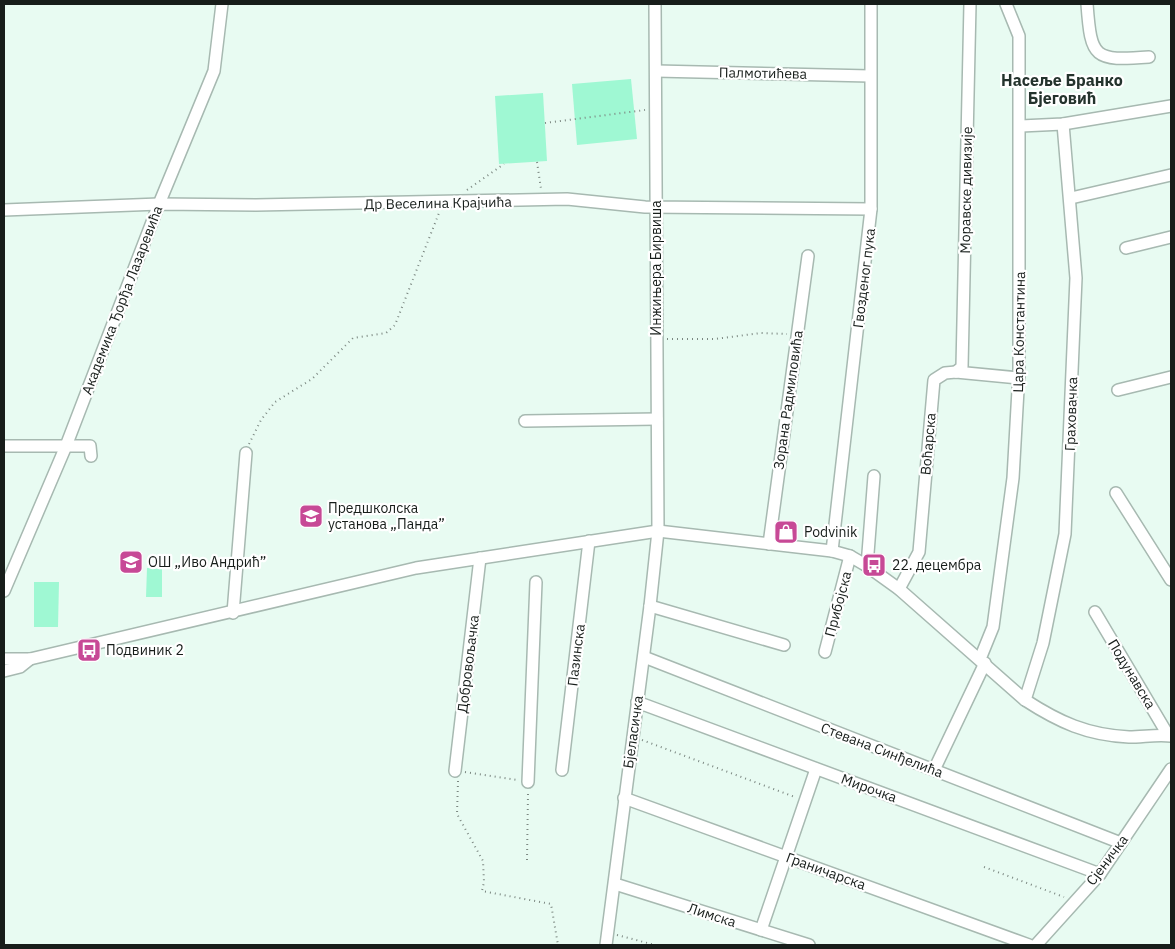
<svg xmlns="http://www.w3.org/2000/svg" width="1175" height="949" font-family="'IBM Plex Sans',sans-serif">
<style>
.green{fill:#9ff8d3}
.lines{fill:none;stroke-linecap:round;stroke-linejoin:round}
.minor-casing{stroke:#a7b9b1;stroke-width:14}
.path{stroke:#7c8882;stroke-width:2;stroke-dasharray:1 4;stroke-linecap:butt}
.minor{stroke:#fff;stroke-width:11}
.labels{text-anchor:middle;dominant-baseline:central;stroke-width:4.5;stroke-linejoin:round;paint-order:stroke}
.street-label{font-size:14px;fill:#171d1a;stroke:#fff}
.poi-label{font-size:14px;fill:#171d1a;stroke:#fff;text-anchor:start}
.quarter-label{font-size:16px;font-weight:bold;fill:#24332d;stroke:#fff}
</style>
<rect width="100%" height="100%" fill="#e8fbf2"/>
<!-- green -->
<g class="green">
<path d="M631 79 637 139 577 145 572 84Z"/>
<path d="M543 93 547 161 499 164 495 96Z"/>
<path d="M147 568 162 569V597H146Z"/>
<path d="M34 582H59L58 627H34Z"/>
</g>
<g class="lines">
<!-- minor casing -->
<g class="minor-casing">
<g id="minor">
<path d="M1087 4C1091 59 1094 61 1149 57"/>
<path d="M656 71 870 76"/>
<path d="M1021 126 1063 124 1171 106"/>
<path d="M1071 198 1171 175"/>
<path d="M4 210 159 204 256 205 567 199 645 207 871 209"/>
<path d="M1126 248 1171 237"/>
<path d="M956 372 962 367 970 4"/>
<path d="M1118 390 1171 377"/>
<path d="M525 421 657 419"/>
<path d="M4 446H90L91 456"/>
<path d="M1116 493 1171 580"/>
<path d="M769 544 808 256"/>
<path d="M832 551 871 209V4"/>
<path d="M867 566 874 476"/>
<path d="M899 589 919 552 934 380 945 373 956 372 1019 378"/>
<path d="M4 591 66 446 159 204 214 71 222 4"/>
<path d="M650 606 784 645"/>
<path d="M1095 612 1168 735"/>
<path d="M233 613 246 453"/>
<path d="M825 652 850 556"/>
<path d="M644 657 1121 843"/>
<path d="M4 659H30L416 568 658 531 832 551 850 556 867 566 899 589 1025 700C1059 722 1087 735 1129 737 1143 737 1158 734 1171 736"/>
<path d="M980 659 993 627 1013 478 1019 372V36L1006 4"/>
<path d="M4 671 20 667 30 659"/>
<path d="M1025 700 1043 643 1065 534 1076 278 1063 124"/>
<path d="M637 702 1100 874"/>
<path d="M562 770 589 541"/>
<path d="M934 770 985 663"/>
<path d="M455 771 480 558"/>
<path d="M528 782 536 582"/>
<path d="M624 798 1029 945"/>
<path d="M615 884 809 945"/>
<path d="M761 930 816 769"/>
<path d="M606 945 650 606 658 531 655 4"/>
<path d="M1036 945 1100 874 1171 769"/>
</g>
</g>
<!-- path -->
<g class="path">
<path d="M545 123 645 110"/>
<path d="M537 162 541 189"/>
<path d="M467 190 504 164"/>
<path d="M667 339H715L761 333 787 334"/>
<path d="M249 444 261 420 275 402 312 379 353 338 386 333 395 325 439 213"/>
<path d="M642 740 795 797"/>
<path d="M465 772 517 780"/>
<path d="M458 781 457 814 483 861 484 882 482 891 551 904 558 945"/>
<path d="M527 860 528 793"/>
<path d="M984 867 1064 897"/>
<path d="M617 935 655 945"/>
</g>
<!-- minor -->
<use href="#minor" class="minor"/>
</g>
<!-- icons -->
<defs>
<g id="school-square" transform="scale(1.25)"><rect x="-9" y="-9" width="18" height="18" rx="4" fill="#c74996" stroke="#fff"/><path d="M0-5L7-2L0 1L-7-2ZM-4 1L0 2.5L4 1V4Q0 6-4 4Z" fill="#fff"/></g>
<g id="shop-square" transform="scale(1.25)"><rect x="-9" y="-9" width="18" height="18" rx="4" fill="#c74996" stroke="#fff"/><path d="M-5-2.5h2.3a2.7 3.5 0 0 1 5.4 0H5L5.5 6h-11ZM-1.5-2.5h3a1.5 2.3 0 0 0-3 0Z" fill="#fff"/></g>
<g id="bus-square" transform="scale(1.25)"><rect x="-9" y="-9" width="18" height="18" rx="4" fill="#c74996" stroke="#fff"/><path d="M-5-6H5V4H4V6H2V4H-2V6H-4V4H-5ZM-3.5-4V0h7V-4ZM-3.5 1.2v1.5H-2V1.2ZM2 1.2v1.5H3.5V1.2Z" fill="#fff"/></g>
</defs>
<g fill-rule="evenodd">
<use href="#school-square" x="311" y="516"/>
<use href="#shop-square" x="786" y="532"/>
<use href="#school-square" x="131" y="562"/>
<use href="#bus-square" x="874" y="565"/>
<use href="#bus-square" x="89" y="650"/>
</g>
<g class="labels">
<!-- street labels -->
<g class="street-label">
<text transform="translate(763 73) rotate(1)">Палмотићева</text>
<text transform="translate(966 190) rotate(-89)">Моравске дивизије</text>
<text transform="translate(438 203) rotate(-1)">Др Веселина Крајчића</text>
<text transform="translate(656 268) rotate(-90)">Инжињера Бирвиша</text>
<text transform="translate(864 278) rotate(-83)">Гвозденог пука</text>
<text transform="translate(122 300) rotate(-69)">Академика Ђорђа Лазаревића</text>
<text transform="translate(1019 332) rotate(-89)">Цара Константина</text>
<text transform="translate(788 400) rotate(-82)">Зорана Радмиловића</text>
<text transform="translate(1071 414) rotate(-88)">Граховачка</text>
<text transform="translate(928 444) rotate(-85)">Воћарска</text>
<text transform="translate(838 604) rotate(-75)">Прибојска</text>
<text transform="translate(576 655) rotate(-83)">Пазинска</text>
<text transform="translate(468 664) rotate(-83)">Добровољачка</text>
<text transform="translate(1132 674) rotate(59)">Подунавска</text>
<text transform="translate(633 732) rotate(-82)">Бјеласичка</text>
<text transform="translate(882 750) rotate(21)">Стевана Синђелића</text>
<text transform="translate(869 788) rotate(20)">Мирочка</text>
<text transform="translate(1107 860) rotate(-53)">Сјеничка</text>
<text transform="translate(826 871) rotate(20)">Граничарска</text>
<text transform="translate(712 915) rotate(18)">Лимска</text>
</g>
<!-- poi labels -->
<g class="poi-label">
<text x="328" y="508">Предшколска<tspan x="328" dy="16">установа „Панда”</tspan></text>
<text x="804" y="532">Podvinik</text>
<text x="148" y="562">ОШ „Иво Андрић”</text>
<text x="892" y="565">22. децембра</text>
<text x="106" y="650">Подвиник 2</text>
</g>
<!-- quarter labels -->
<g class="quarter-label">
<text x="1062" y="80">Насеље Бранко<tspan x="1062" dy="18">Бјеговић</tspan></text>
</g>
</g>
<!-- border -->
<rect width="1175" height="949" fill="none" stroke="#171d1a" stroke-width="10"/>
</svg>
